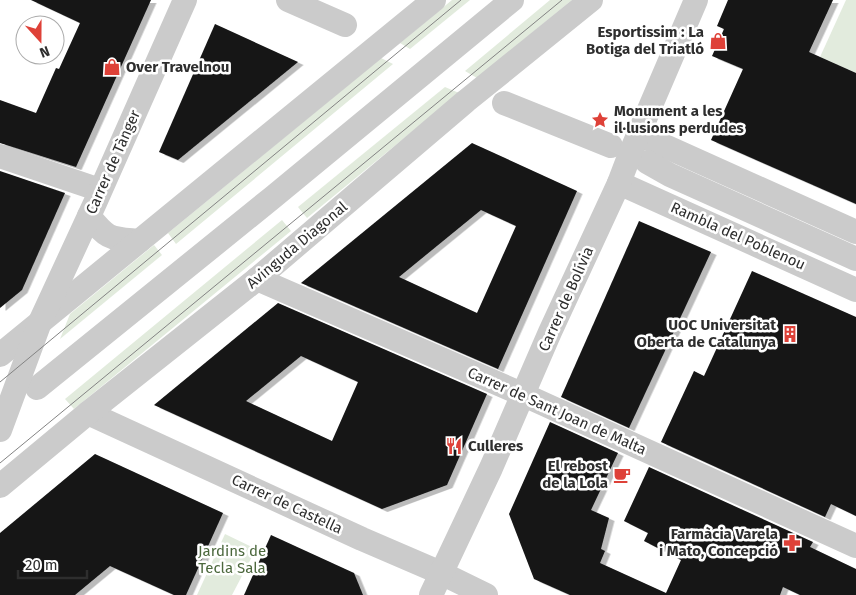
<svg xmlns="http://www.w3.org/2000/svg" width="856" height="595" font-family="'Fira Sans',sans-serif">
<style>
.green{fill:#e2ebdd}
.building{fill:#151515;fill-rule:evenodd;filter:url(#shadow)}
.lines{fill:none;stroke-linecap:round;stroke-linejoin:round}
.minor{stroke:#cbcbcb;stroke-width:24}
.tram{stroke:#838383;stroke-width:1}
.labels{text-anchor:middle;dominant-baseline:central;stroke-width:5;stroke-linejoin:round;paint-order:stroke}
.poi-label{font-size:15px;font-weight:bold;fill:#2e2e2e;stroke:#fff;text-anchor:end}
.street-label{font-size:15px;fill:#2e2e2e;stroke:#fff}
.park-label{font-size:15px;fill:#4c683d;stroke:#fff}
</style>
<defs>
<filter id="shadow"><feDropShadow dx="5.5" dy="3" stdDeviation="0" flood-color="#0004"/></filter>
</defs>
<rect width="100%" height="100%" fill="#fff"/>
<!-- green -->
<g class="green">
<path d="M452 0H470L410 49 400 43Z"/>
<path d="M550 0H572L477 78 465 71Z"/>
<path d="M846 0H856V73L820 57Z"/>
<path d="M381 58 393 64 176 244 168 233Z"/>
<path d="M445 87 459 93 307 218 298 207Z"/>
<path d="M282 220 291 231 74 409 65 399Z"/>
<path d="M154 245 162 255 60 339 70 314Z"/>
<path d="M225 534 256 549 232 595H197Z"/>
</g>
<!-- building -->
<g class="building">
<path d="M31 0H151L76 167 0 143V100L36 113 56 68 59 69 80 23Z"/>
<path d="M728 0H833L809 52 856 73V204L711 140 743 69 712 56 724 29 717 26Z"/>
<path d="M215 24 298 62 178 160 159 152Z"/>
<path d="M472 143 577 191 498 369 301 283ZM481 210 516 226 477 313 399 277Z"/>
<path d="M0 171 65 193 22 290 0 308Z"/>
<path d="M639 221 711 252 629 428 561 397Z"/>
<path d="M752 271 856 317V516L831 504 825 517 661 442 694 371 704 376Z"/>
<path d="M278 303 487 394 447 485 382 509 154 405ZM301 356 358 382 332 441 246 401Z"/>
<path d="M550 422 618 453 591 510 609 518 601 549 605 551 600 563 666 593 681 560 644 541 648 533 624 521 649 467 813 542 810 547 856 569V595H800L783 587 780 595H570L534 579 509 514Z"/>
<path d="M95 454 223 513 186 595H174L110 566 75 595H0V533Z"/>
<path d="M271 535 354 573 363 595H244Z"/>
</g>
<g class="lines">
<!-- minor -->
<g class="minor">
<path d="M288 0 345 25"/>
<path d="M504 103 611 146"/>
<path d="M638 134 856 232"/>
<path d="M0 156 100 190"/>
<path d="M647 162 670 175 856 259"/>
<path d="M619 183 856 290"/>
<path d="M89 216C108 240 110 238 139 241"/>
<path d="M257 279 524 395 856 546"/>
<path d="M0 355 434 0"/>
<path d="M37 388 272 198 512 0"/>
<path d="M88 413 362 539 441 573 486 595"/>
<path d="M0 430 40 322 95 203 185 0"/>
<path d="M0 486 88 413 257 279 466 101 591 0"/>
<path d="M431 595 491 468 550 332 619 183 630 154 696 0"/>
</g>
<!-- tram -->
<g class="tram">
<path d="M0 382 461 0"/>
<path d="M0 463 562 0"/>
</g>
</g>
<!-- icons -->
<defs>
<g id="shop-bare" transform="scale(1.35)"><path d="M-5-2.5h2.3a2.7 3.5 0 0 1 5.4 0H5L5.5 6h-11ZM-1.5-2.5h3a1.5 2.3 0 0 0-3 0Z" fill="#de4138" stroke="#fff" stroke-width="2.5" paint-order="stroke"/></g>
<g id="sight-bare" transform="scale(1.35)"><path d="M0-6L1.8-2.2L6-1.7L2.9 1.2L3.7 5.4L0 3.3L-3.7 5.4L-2.9 1.2L-6-1.7L-1.8-2.2Z" fill="#de4138" stroke="#fff" stroke-width="2.5" paint-order="stroke"/></g>
<g id="building-bare" transform="scale(1.35)"><path d="M-4-6H4V6H1V3H-1V6H-4ZM-2.5-4.3h1.7v1.8h-1.7ZM.8-4.3h1.7v1.8H.8ZM-2.5-1h1.7V.8h-1.7ZM.8-1h1.7V.8H.8Z" fill="#de4138" stroke="#fff" stroke-width="2.5" paint-order="stroke"/></g>
<g id="restaurant-bare" transform="scale(1.35)"><path d="M-5-6h1v4h1v-4h1v4h1v-4h1v5L-1.5 .5V6h-2V.5L-5-1ZM5-6V6H3V1.5H1.5Q1.5-4 5-6Z" fill="#de4138" stroke="#fff" stroke-width="2.5" paint-order="stroke"/></g>
<g id="cafe-bare" transform="scale(1.35)"><path d="M-5.5-4.5H6V0H3Q3 3.5 0 3.5H-2.5Q-5.5 3.5-5.5 0ZM3-3.2v2h1.7v-2ZM-6 4.5H4V6H-6Z" fill="#de4138" stroke="#fff" stroke-width="2.5" paint-order="stroke"/></g>
<g id="pharmacy-bare" transform="scale(1.35)"><path d="M-2-6h4v4h4v4h-4v4h-4v-4h-4v-4h4Z" fill="#de4138" stroke="#fff" stroke-width="2.5" paint-order="stroke"/></g>
</defs>
<g fill-rule="evenodd">
<use href="#shop-bare" x="718" y="41"/>
<use href="#shop-bare" x="112" y="67"/>
<use href="#sight-bare" x="600" y="120"/>
<use href="#building-bare" x="790" y="334"/>
<use href="#restaurant-bare" x="454" y="446"/>
<use href="#cafe-bare" x="622" y="475"/>
<use href="#pharmacy-bare" x="792" y="543"/>
</g>
<g class="labels">
<!-- poi labels -->
<g class="poi-label">
<text x="704" y="32">Esportissim : La<tspan x="704" dy="17">Botiga del Triatló</tspan></text>
<text x="126" y="67" text-anchor="start">Over Travelnou</text>
<text x="614" y="111" text-anchor="start">Monument a les<tspan x="614" dy="17">il·lusions perdudes</tspan></text>
<text x="776" y="325">UOC Universitat<tspan x="776" dy="17">Oberta de Catalunya</tspan></text>
<text x="468" y="446" text-anchor="start">Culleres</text>
<text x="608" y="466">El rebost<tspan x="608" dy="17">de la Lola</tspan></text>
<text x="778" y="534">Farmàcia Varela<tspan x="778" dy="17">i Mato, Concepció</tspan></text>
</g>
<!-- street labels -->
<g class="street-label">
<text transform="translate(113 162) rotate(-66)">Carrer de Tànger</text>
<text transform="translate(738 236) rotate(24)">Rambla del Poblenou</text>
<text transform="translate(297 245) rotate(-40)">Avinguda Diagonal</text>
<text transform="translate(566 299) rotate(-66)">Carrer de Bolívia</text>
<text transform="translate(557 411) rotate(24)">Carrer de Sant Joan de Malta</text>
<text transform="translate(287 504) rotate(25)">Carrer de Castella</text>
</g>
<!-- park labels -->
<g class="park-label">
<text x="232" y="551">Jardins de<tspan x="232" dy="17">Tecla Sala</tspan></text>
</g>
</g>
<!-- north arrow -->
<g transform="translate(40 40) rotate(159)"><circle r="24" fill="#ffffff" stroke="#ababab"/>
<path d="M0-4L9 19L0 12L-9 19Z" fill="#de4138"/>
<text y="-8" font-size="14" font-weight="bold" text-anchor="middle" fill="#2e2e2e">N</text>
</g>
<!-- scale -->
<path d="M18 570v8h69v-8" fill="none" stroke="#2e2e2e" stroke-width="2.5"/>
<text x="25" y="570" font-size="15" fill="#2e2e2e" stroke="#ffffff" stroke-width="4" paint-order="stroke">20 m</text>
</svg>
